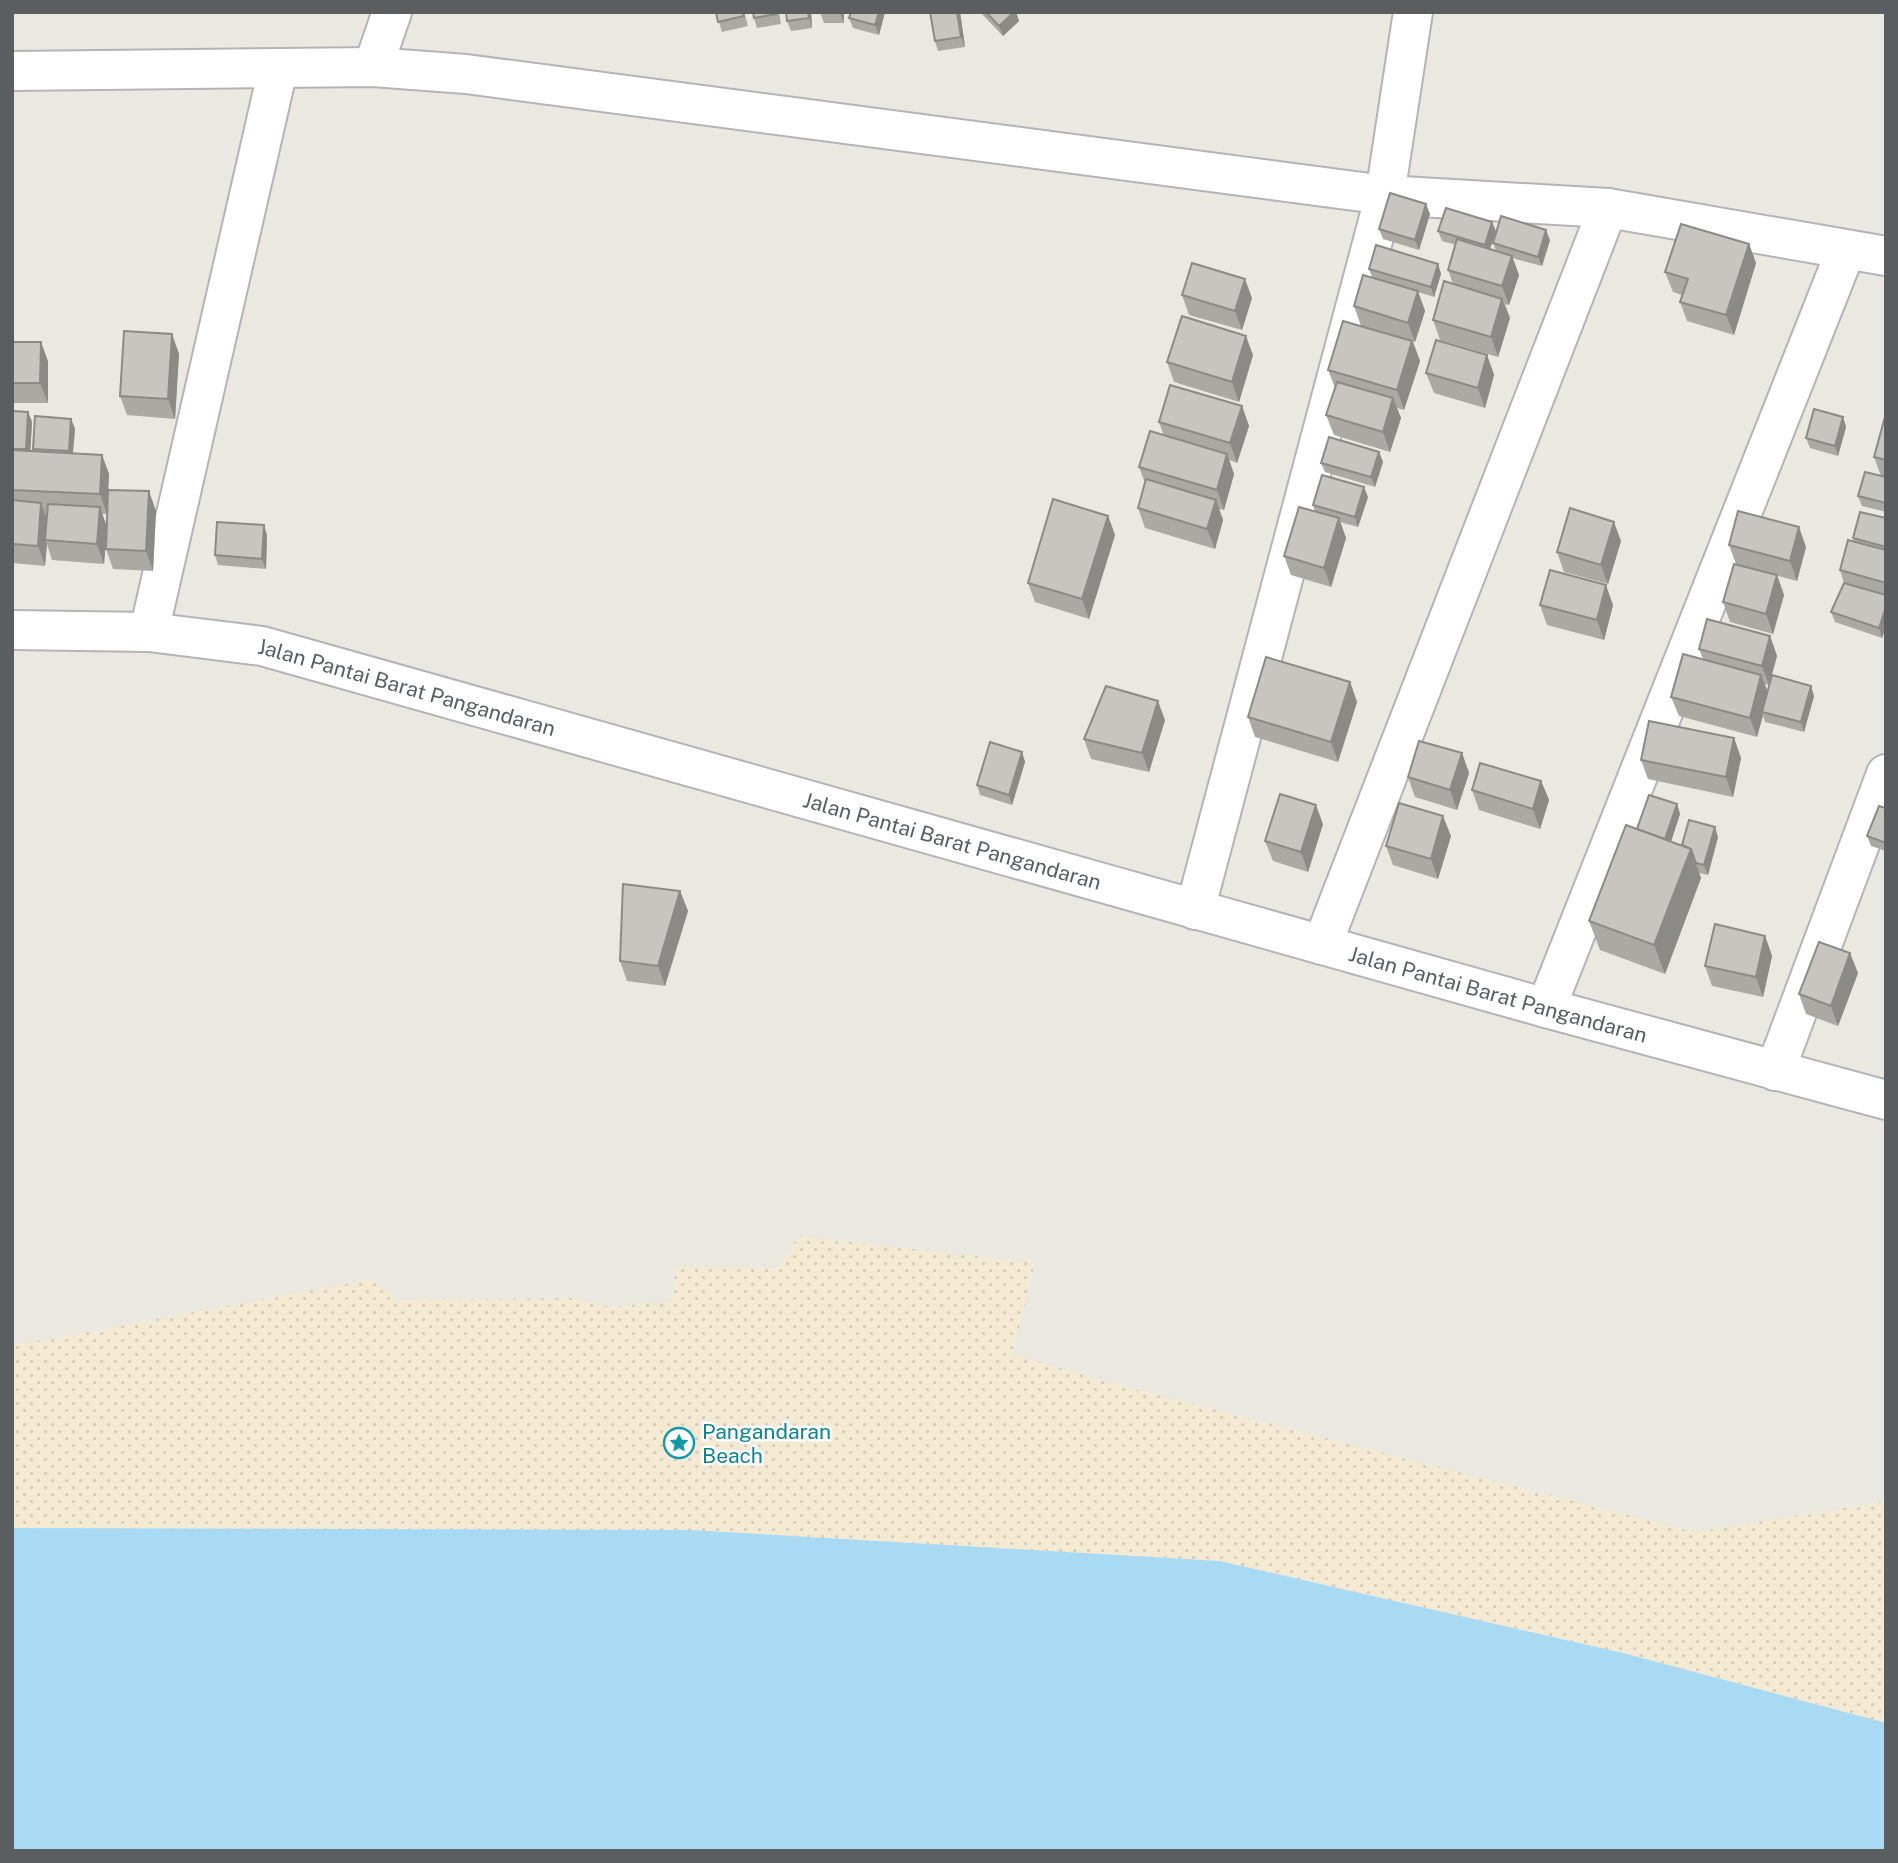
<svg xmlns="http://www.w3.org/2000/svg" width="1898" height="1863" font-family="'Public Sans',sans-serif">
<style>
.sand{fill:url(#sand-dots)}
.water{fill:#a9daf3}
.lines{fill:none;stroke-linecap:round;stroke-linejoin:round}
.minor-casing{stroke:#b2b4b7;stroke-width:42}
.tertiary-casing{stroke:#b2b4b7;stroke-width:42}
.minor{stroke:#fff;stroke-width:38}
.tertiary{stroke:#fff;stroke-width:38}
.wall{fill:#aca9a5}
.shaded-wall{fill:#8c8a86}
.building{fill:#c8c5c0;stroke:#8c8a86;stroke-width:2}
.labels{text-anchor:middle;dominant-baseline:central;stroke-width:5;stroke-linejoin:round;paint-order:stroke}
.street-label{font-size:21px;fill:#5a5e60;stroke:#fff}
.culture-label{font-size:21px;fill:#0d838f;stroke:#fff;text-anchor:start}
</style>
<defs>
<pattern id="sand-dots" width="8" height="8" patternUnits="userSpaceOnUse" patternTransform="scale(1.75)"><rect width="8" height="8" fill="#f4e9d3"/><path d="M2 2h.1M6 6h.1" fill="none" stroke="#d3cab8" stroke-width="1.8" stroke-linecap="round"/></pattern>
</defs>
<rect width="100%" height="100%" fill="#ebe8e2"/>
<!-- sand -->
<path class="sand" d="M799 1236 1035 1263 1013 1354 1118 1385 1694 1532 1886 1501V1723L1623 1653 1219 1561 690 1530 12 1528V1344L46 1340 370 1279 398 1300 575 1298 609 1307 672 1301 676 1267 778 1268Z"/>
<!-- water -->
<path class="water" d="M12 1528 690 1530 1219 1561 1623 1653 1886 1723V1851H12Z"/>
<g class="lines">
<!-- minor casing -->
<g class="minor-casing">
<g id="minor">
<path d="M373 67 392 12"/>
<path d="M12 71 373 67 466 74 1385 195 1608 208 1886 256"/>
<path d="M149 632 278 69"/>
<path d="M1195 910 1385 195 1413 12"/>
<path d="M1322 945 1608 208"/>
<path d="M1546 1008 1846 250"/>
<path d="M1775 1071 1886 774"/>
</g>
</g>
<!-- tertiary casing -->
<g class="tertiary-casing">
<g id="tertiary">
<path id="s1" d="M12 630 149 632 262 646 1546 1008 1886 1100"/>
</g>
</g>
<!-- minor -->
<use href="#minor" class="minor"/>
<!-- tertiary -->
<use href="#tertiary" class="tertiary"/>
</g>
<!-- wall -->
<g class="wall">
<path d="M716 12H744L748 26 722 32Z"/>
<path d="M779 12 781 24 757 28 754 18Z"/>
<path d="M786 12H811L812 28 791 31 787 21Z"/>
<path d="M820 12H844V23H824Z"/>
<path d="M851 12H885L879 35 853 28 849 18Z"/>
<path d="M930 12H960L965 47 938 51 935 41Z"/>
<path d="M980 12H1016L1019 21 1003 36Z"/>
<path d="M1430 214 1419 250 1383 239 1379 229Z"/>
<path d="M1438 231H1496L1490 249 1496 251 1493 243 1550 240 1542 266 1512 258 1519 275 1509 305 1505 304 1510 318 1498 357 1440 340 1433 320 1453 284 1448 270 1456 245 1442 241Z"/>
<path d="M1749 244 1756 263 1734 335 1687 321 1680 302 1682 295 1673 292 1665 272Z"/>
<path d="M1438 264 1441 274 1434 297 1418 292 1425 311 1415 342 1413 341 1420 361 1404 410 1397 408 1401 418 1390 452 1334 435 1326 415 1335 388 1328 370 1361 326 1354 306 1372 277 1369 269Z"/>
<path d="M1182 295 1252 298 1242 330 1189 315Z"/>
<path d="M172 334 179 354 175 419 127 415 120 396Z"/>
<path d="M12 342 48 361V403H12Z"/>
<path d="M1253 355 1239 402 1174 382 1167 362Z"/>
<path d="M1487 355 1494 375 1485 408 1434 393 1426 373Z"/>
<path d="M1242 406 1249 426 1237 463 1229 460 1234 474 1224 510 1219 509 1223 520 1215 549 1145 528 1138 508 1145 483 1139 467 1164 436 1159 422Z"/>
<path d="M12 411 28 412 32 422 30 451H34L33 449 71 419 75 429 73 453 102 455 109 474 107 514H102L107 527 104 564 52 560 47 544 45 566 12 563Z"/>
<path d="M1886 413V512L1862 506 1858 496 1881 476 1874 457Z"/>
<path d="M1843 417 1846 427 1838 456 1810 448 1806 438Z"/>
<path d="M1379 452 1383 462 1375 487 1325 472 1321 463Z"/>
<path d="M1368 497 1358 527 1340 522 1346 538 1331 587 1291 575 1284 556 1315 512 1313 505Z"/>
<path d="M156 511 153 571 113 569 106 549Z"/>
<path d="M1108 516 1115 535 1089 619 1035 602 1028 583Z"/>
<path d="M1886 518V627L1882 638 1835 622 1831 612 1844 583 1840 570 1854 542 1853 538Z"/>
<path d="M267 535 266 569 218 565 215 555Z"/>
<path d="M1621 541 1608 584 1564 572 1557 552Z"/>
<path d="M1729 545 1806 547 1797 581 1752 569 1777 575 1784 595 1773 634 1730 622 1723 602 1736 564Z"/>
<path d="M1540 605H1613L1604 640 1547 625Z"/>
<path d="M1770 636 1777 656 1769 685 1765 684 1767 691 1811 686 1814 696 1804 732 1765 722 1763 715 1757 737 1679 716 1671 697 1703 659 1699 649Z"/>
<path d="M1350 682 1357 702 1338 762 1255 737 1248 717Z"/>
<path d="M1165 720 1149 772 1091 759 1084 739Z"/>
<path d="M1734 738 1741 758 1733 797 1648 779 1641 760Z"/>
<path d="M1022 752 1025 762 1012 805 980 795 977 785Z"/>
<path d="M1462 753 1469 773 1457 810 1415 797 1408 777Z"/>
<path d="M1541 781 1549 800 1540 829 1479 810 1472 790Z"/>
<path d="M1677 804 1680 814 1671 841 1682 845 1718 837 1708 875 1699 873 1701 878 1665 974 1600 950 1589 921 1637 829Z"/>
<path d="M1886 808V851L1871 846 1867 836Z"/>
<path d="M1323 824 1308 872 1273 861 1265 841Z"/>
<path d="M1451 836 1438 879 1393 865 1386 846Z"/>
<path d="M680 891 688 911 665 986 627 981 620 961Z"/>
<path d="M1765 936 1772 956 1763 997 1712 986 1705 966Z"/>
<path d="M1858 973 1838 1026 1806 1014 1799 994Z"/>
</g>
<!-- shaded-wall -->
<g class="shaded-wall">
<path d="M808 12H811L812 28 809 18Z"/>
<path d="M840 12H844V23Z"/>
<path d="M879 12H885L879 35 875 25Z"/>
<path d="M957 12H960L965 47 961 37Z"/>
<path d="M1014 12H1016L1019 21 1003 36 999 26Z"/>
<path d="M1426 204 1430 214 1419 250 1415 240Z"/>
<path d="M1492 222 1496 231 1488 255 1485 245Z"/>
<path d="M1546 230 1550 240 1542 266 1538 257Z"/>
<path d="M1749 244 1756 263 1734 335 1726 315Z"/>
<path d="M1512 256 1519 275 1509 305 1502 286Z"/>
<path d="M1438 264 1441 274 1434 297 1431 287Z"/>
<path d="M1245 279 1252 298 1242 330 1235 311Z"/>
<path d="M1418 291 1425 311 1415 342 1408 323Z"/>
<path d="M1502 299 1510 318 1498 357 1491 337Z"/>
<path d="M172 334 179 354 175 419 168 399Z"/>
<path d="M1246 336 1253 355 1239 402 1232 382Z"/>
<path d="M1412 341 1420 361 1404 410 1397 390Z"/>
<path d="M41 342 48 361V403L40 383Z"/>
<path d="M1487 355 1494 375 1485 408 1478 388Z"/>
<path d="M1393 398 1401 418 1390 452 1383 432Z"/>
<path d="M1242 406 1249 426 1237 463 1230 443Z"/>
<path d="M28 412 32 422 30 459 26 449Z"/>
<path d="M1843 417 1846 427 1838 456 1835 446Z"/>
<path d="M71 419 75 429 72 461 69 451Z"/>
<path d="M1379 452 1383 462 1375 487 1371 477Z"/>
<path d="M1227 454 1234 474 1224 510 1217 490Z"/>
<path d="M102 455 109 474 107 514 100 494Z"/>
<path d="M1364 487 1368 497 1358 527 1355 517Z"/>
<path d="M149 491 156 511 153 571 146 551Z"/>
<path d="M1216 500 1223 520 1215 549 1207 529Z"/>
<path d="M41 503 48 522 45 540 47 544 45 566 38 546Z"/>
<path d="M100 507 107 527 104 564 97 544Z"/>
<path d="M1108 516 1115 535 1089 619 1082 599Z"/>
<path d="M1339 518 1346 538 1331 587 1324 568Z"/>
<path d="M1614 522 1621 541 1608 584 1601 565Z"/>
<path d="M264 525 267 535 266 569 262 559Z"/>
<path d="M1799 527 1806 547 1797 581 1790 561Z"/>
<path d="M1777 575 1784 595 1773 634 1766 614Z"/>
<path d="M1606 585 1613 605 1604 640 1597 620Z"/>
<path d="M1886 607V627L1882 638 1879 628Z"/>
<path d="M1770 636 1777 656 1769 685 1762 666Z"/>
<path d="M1761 675 1769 695 1762 712 1763 715 1757 737 1750 718Z"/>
<path d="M1350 682 1357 702 1338 762 1331 742Z"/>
<path d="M1811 686 1814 696 1804 732 1801 722Z"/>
<path d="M1158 701 1165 720 1149 772 1142 753Z"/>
<path d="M1734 738 1741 758 1733 797 1726 777Z"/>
<path d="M1022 752 1025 762 1012 805 1009 795Z"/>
<path d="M1462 753 1469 773 1457 810 1450 790Z"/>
<path d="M1541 781 1549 800 1540 829 1533 809Z"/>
<path d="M1677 804 1680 814 1666 857 1662 847Z"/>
<path d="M1316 805 1323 824 1308 872 1301 852Z"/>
<path d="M1443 816 1451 836 1438 879 1431 859Z"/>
<path d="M1715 827 1718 837 1708 875 1704 865Z"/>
<path d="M1691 849 1701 878 1665 974 1654 945Z"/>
<path d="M680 891 688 911 665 986 658 966Z"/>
<path d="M1765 936 1772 956 1763 997 1756 977Z"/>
<path d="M1850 953 1858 973 1838 1026 1831 1006Z"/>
</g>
<!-- building -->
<g class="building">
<path d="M716 12H743L744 16 718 22Z"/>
<path d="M753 12H777V14L754 18Z"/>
<path d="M786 12H808L809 18 787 21Z"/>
<rect x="820" y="12" width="20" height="1"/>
<path d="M851 12H879L875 25 849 18Z"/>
<path d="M930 12H957L961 37 935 41Z"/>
<path d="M986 12H1014L999 26Z"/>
<path d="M1390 193 1426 204 1415 240 1379 229Z"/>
<path d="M1446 208 1492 222 1485 245 1438 231Z"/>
<path d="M1501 216 1546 230 1538 257 1493 243Z"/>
<path d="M1681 224 1749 244 1726 315 1680 302 1688 279 1665 272Z"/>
<path d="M1457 239 1512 256 1502 286 1448 270Z"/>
<path d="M1376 245 1438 264 1431 287 1369 269Z"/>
<path d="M1192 263 1245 279 1235 311 1182 295Z"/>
<path d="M1363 275 1418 291 1408 323 1354 306Z"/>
<path d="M1444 281 1502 299 1491 337 1433 320Z"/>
<path d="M1182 316 1246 336 1232 382 1167 362Z"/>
<path d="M1343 321 1412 341 1397 390 1328 370Z"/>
<path d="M124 331 172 334 168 399 120 396Z"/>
<path d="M1436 340 1487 355 1478 388 1426 373Z"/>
<path d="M12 342H41L40 383H12Z"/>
<path d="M1337 382 1393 398 1383 432 1326 415Z"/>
<path d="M1170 385 1242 406 1230 443 1159 422Z"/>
<path d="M1814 409 1843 417 1835 446 1806 438Z"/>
<path d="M12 411 28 412 26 449H12Z"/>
<path d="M1886 413V460L1874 457Z"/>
<path d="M35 416 71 419 69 451 33 449Z"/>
<path d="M1150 431 1227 454 1217 490 1139 467Z"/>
<path d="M1329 437 1379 452 1371 477 1321 463Z"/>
<path d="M12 450 102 455 100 494 12 490Z"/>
<path d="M1865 472 1886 477V503L1858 496Z"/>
<path d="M1322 475 1364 487 1355 517 1313 505Z"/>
<path d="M1146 479 1216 500 1207 529 1138 508Z"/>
<path d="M108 490 149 491 146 551 106 549Z"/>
<path d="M1053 499 1108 516 1082 599 1028 583Z"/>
<path d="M12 500 41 503 38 546 12 544Z"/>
<path d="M48 504 100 507 97 544 45 540Z"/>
<path d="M1299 507 1339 518 1324 568 1284 556Z"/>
<path d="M1570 508 1614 522 1601 565 1557 552Z"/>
<path d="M1738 511 1799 527 1790 561 1729 545Z"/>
<path d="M1860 512 1886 518V547L1853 538Z"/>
<path d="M217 522 264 525 262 559 215 555Z"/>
<path d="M1848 540 1886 550V583L1840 570Z"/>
<path d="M1734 564 1777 575 1766 614 1723 602Z"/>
<path d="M1550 570 1606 585 1597 620 1540 605Z"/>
<path d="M1844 583 1886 595V607L1879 628 1831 612Z"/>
<path d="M1707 619 1770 636 1762 666 1699 649Z"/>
<path d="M1683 654 1761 675 1750 718 1671 697Z"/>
<path d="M1266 657 1350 682 1331 742 1248 717Z"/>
<path d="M1772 675 1811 686 1801 722 1762 712Z"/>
<path d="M1106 686 1158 701 1142 753 1084 739Z"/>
<path d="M1649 721 1734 738 1726 777 1641 760Z"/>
<path d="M1419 741 1462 753 1450 790 1408 777Z"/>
<path d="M990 742 1022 752 1009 795 977 785Z"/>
<path d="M1480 763 1541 781 1533 809 1472 790Z"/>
<path d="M1280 794 1316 805 1301 852 1265 841Z"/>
<path d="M1649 795 1677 804 1665 839 1637 829Z"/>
<path d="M1399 803 1443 816 1431 859 1386 846Z"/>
<path d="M1879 806 1886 808V843L1867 836Z"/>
<path d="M1689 820 1715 827 1704 865 1696 863 1691 849 1682 845Z"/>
<path d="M1626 825 1691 849 1654 945 1589 921Z"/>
<path d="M623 884 680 891 658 966 620 961Z"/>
<path d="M1715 924 1765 936 1756 977 1705 966Z"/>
<path d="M1819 942 1850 953 1831 1006 1799 994Z"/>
</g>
<!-- icons -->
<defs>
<g id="sight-ring" transform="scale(1.575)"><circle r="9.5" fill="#fff" stroke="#0f9aa8" stroke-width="1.5"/><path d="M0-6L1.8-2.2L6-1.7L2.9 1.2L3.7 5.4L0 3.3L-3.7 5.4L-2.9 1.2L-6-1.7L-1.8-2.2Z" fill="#0f9aa8"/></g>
</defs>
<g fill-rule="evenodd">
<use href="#sight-ring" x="679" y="1443"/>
</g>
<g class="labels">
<!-- street labels -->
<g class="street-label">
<text stroke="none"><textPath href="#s1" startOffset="401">Jalan Pantai Barat Pangandaran</textPath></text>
<text stroke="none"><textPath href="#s1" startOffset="968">Jalan Pantai Barat Pangandaran</textPath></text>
<text stroke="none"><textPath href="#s1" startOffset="1535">Jalan Pantai Barat Pangandaran</textPath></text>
</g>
<!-- culture labels -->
<g class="culture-label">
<text x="702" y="1431">Pangandaran<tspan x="702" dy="24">Beach</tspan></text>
</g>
</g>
<!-- border -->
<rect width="1898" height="1863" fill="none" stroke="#5a5e60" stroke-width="28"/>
</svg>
